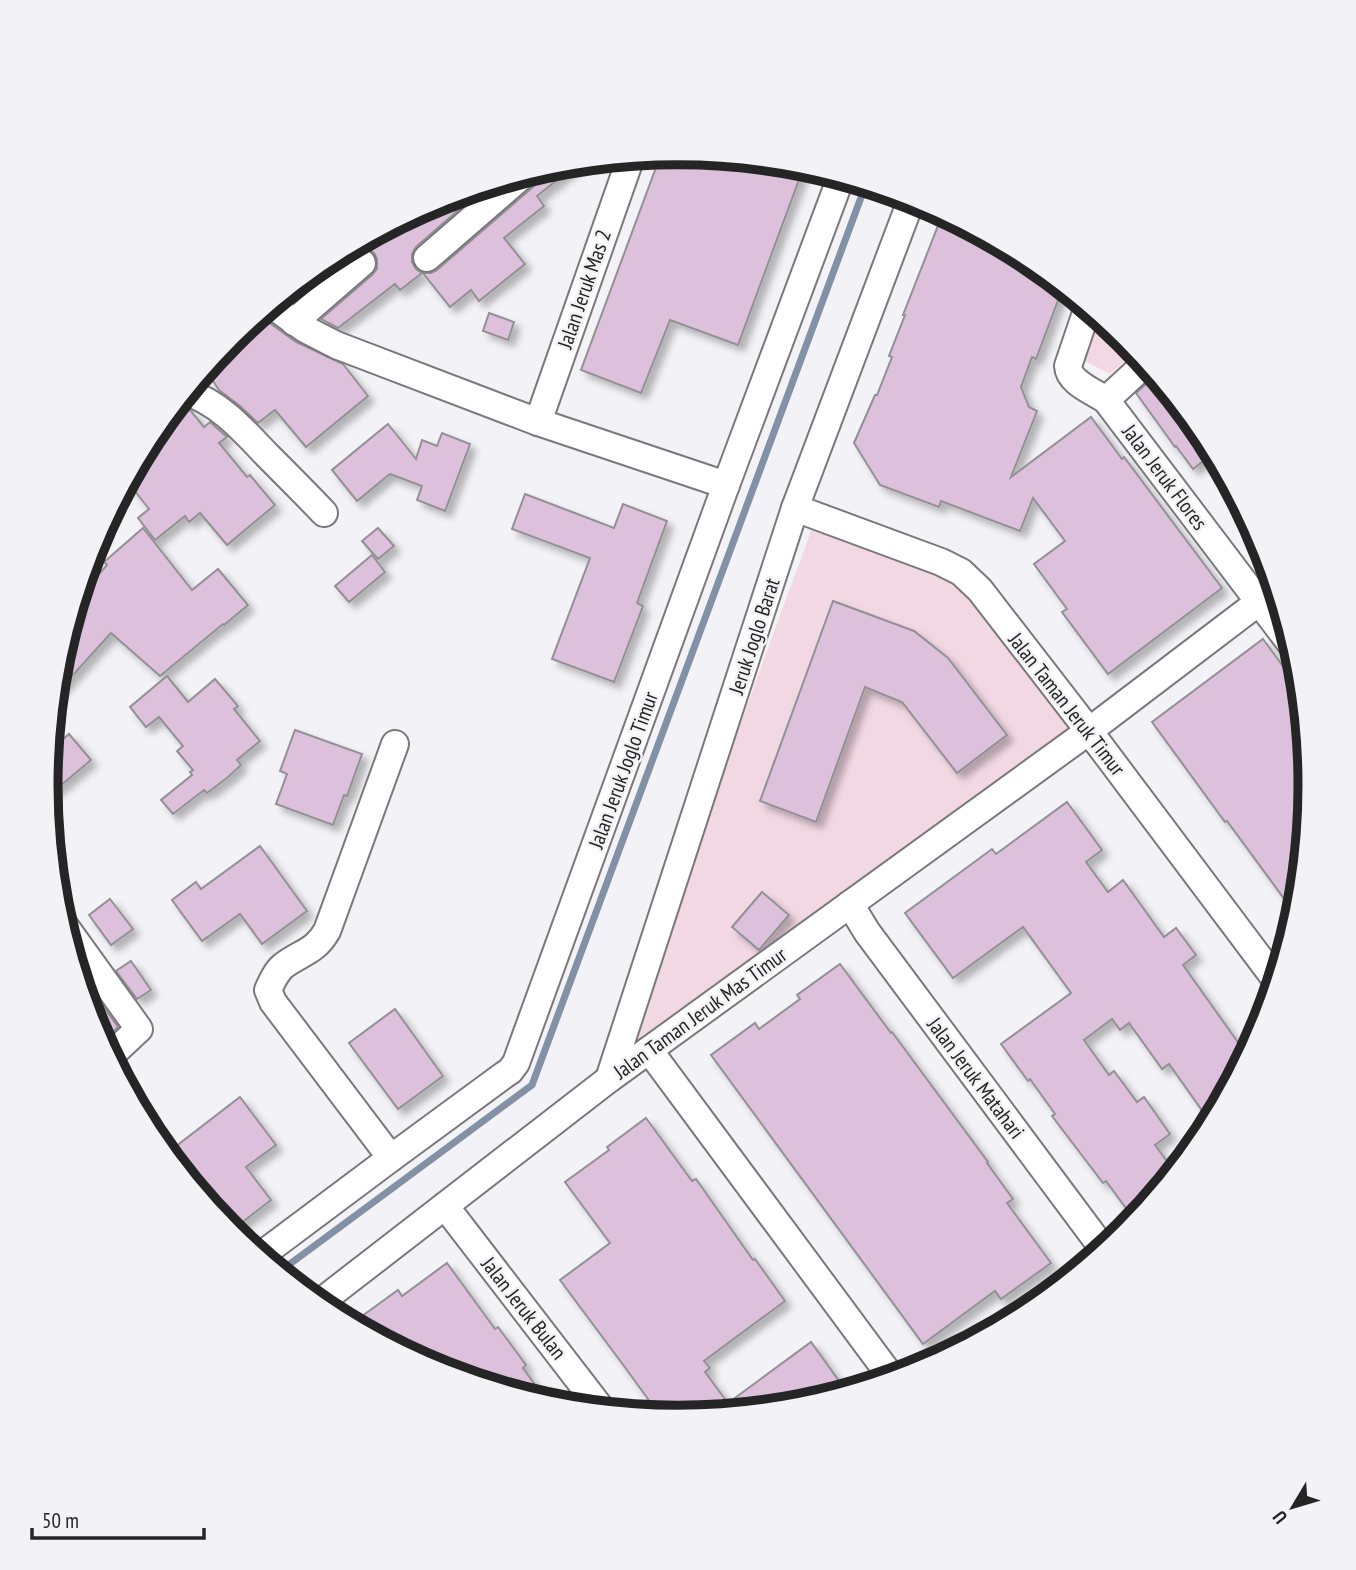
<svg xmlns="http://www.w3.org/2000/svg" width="1356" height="1570" font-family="'PT Sans Narrow',sans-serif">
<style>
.green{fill:#f2d8e3}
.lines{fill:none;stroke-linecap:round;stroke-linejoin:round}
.stream{stroke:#8291a6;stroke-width:7}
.building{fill:#ddc1dc;stroke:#939093;stroke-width:2;filter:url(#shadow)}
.street-casing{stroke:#7a787c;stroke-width:30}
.street{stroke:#fff;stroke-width:26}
.labels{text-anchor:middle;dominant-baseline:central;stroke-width:5;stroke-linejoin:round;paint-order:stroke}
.street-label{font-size:21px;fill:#262526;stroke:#f3f2f6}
.rim{fill:none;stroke:#262526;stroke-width:9}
</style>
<defs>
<filter id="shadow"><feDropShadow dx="6" dy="6" stdDeviation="3.5" flood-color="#0004"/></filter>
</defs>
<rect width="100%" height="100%" fill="#f3f2f6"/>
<!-- green -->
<g class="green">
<path d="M1100 317 1126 338 1136 350 1110 374 1085 361Z"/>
<path d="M818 512 958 568 1078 722 613 1071Z"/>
</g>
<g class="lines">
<!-- stream -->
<path class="stream" d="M279 1272 532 1085 866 184"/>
</g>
<!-- building -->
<g class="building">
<path d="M679 153 804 166 738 345 670 320 641 393 581 370 661 154Z"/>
<path d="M580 162 537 196 544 206 504 238 525 264 479 301 471 290 450 307 423 273H431L437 270 534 186 539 178V169L555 165Z"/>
<path d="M487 185 416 247 412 254V262L416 269 422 273 400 290 395 284 338 328 321 319 372 275 377 269V259L374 253 368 248H360L352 251 294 301 284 295 327 259 436 200Z"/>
<path d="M943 213 1030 259 1063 287 1036 359 1032 357 1021 387 1029 407 1037 411 1011 477 1091 417 1122 459 1124 457 1222 588 1108 674 1062 612 1067 609 1034 564 1065 541 1033 498 1020 531 941 501 939 507 880 485 854 443 875 395H877L892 357 889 356 905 315H903Z"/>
<path d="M489 313 514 322 508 340 483 331Z"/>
<path d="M260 314 264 319 296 342 343 364 368 396 306 447 275 410 258 423 240 406 219 390 205 369 231 338Z"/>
<path d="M1156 375 1204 434 1214 453 1193 469 1176 446 1175 447 1136 393Z"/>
<path d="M176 404 191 411 204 427 210 422 227 437 219 443 247 477 250 475 275 505 227 545 200 513 189 522 185 516 155 540 138 518 149 509 127 481 152 433Z"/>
<path d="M388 424 416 459 422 440 437 446 442 433 470 444 445 511 417 500 422 486 390 474 357 501 332 470Z"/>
<path d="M525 494 614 528 623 504 667 521 637 603 643 606 614 682 552 659 590 558 512 529Z"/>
<path d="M143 528 192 590 218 569 248 605 224 625 223 624 160 676 111 633 54 696 58 661 77 599 107 565 104 562Z"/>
<path d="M378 528 394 546 378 559 362 541Z"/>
<path d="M372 555 385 572 349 602 335 586Z"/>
<path d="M833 601 914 631 948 658 1007 735 957 773 902 702 865 687 816 822 760 801Z"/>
<path d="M1263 639 1301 691 1310 785 1298 909 1296 915 1227 821 1225 822 1152 722Z"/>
<path d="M167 676 188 702 215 679 238 706 234 709 260 741 237 760 241 765 227 778 207 793 204 790 173 814 161 800 192 775 190 772 193 770 177 751 183 746 159 717 146 727 130 707Z"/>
<path d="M295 730 362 754 347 796 344 795 333 825 276 804 287 774 280 771Z"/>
<path d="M69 734 91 760 47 797 46 785 49 751Z"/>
<path d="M1067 802 1102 850 1086 862 1108 892 1123 880 1164 937 1176 928 1196 955 1183 965 1247 1055 1211 1123 1169 1064 1162 1069 1129 1023 1120 1030 1112 1019 1084 1040 1109 1075 1114 1071 1137 1102 1144 1097 1170 1134 1155 1145 1175 1172 1139 1215 1133 1207 1128 1211 1106 1181 1103 1183 1052 1116 1055 1114 1030 1079 1028 1081 1001 1044 1071 993 1023 927 953 978 905 913 992 849 996 854Z"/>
<path d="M260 846 307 911 262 944 240 914 202 941 172 900 196 882 201 889Z"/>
<path d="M762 892 789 915 759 950 732 927Z"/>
<path d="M110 899 133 929 111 945 89 915Z"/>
<path d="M131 961 151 990 137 999 116 971Z"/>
<path d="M840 964 891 1033 892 1032 988 1162 987 1163 1013 1199 1007 1203 1051 1263 1001 1299 995 1291 923 1344 711 1055 755 1023 759 1029 800 999 797 995Z"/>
<path d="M90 988 118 1027 102 1042 94 1027 83 993Z"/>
<path d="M395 1009 443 1076 398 1109 349 1043Z"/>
<path d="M240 1097 276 1145 246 1167 271 1200 236 1227 175 1147Z"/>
<path d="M646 1118 692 1181 696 1179 753 1260 755 1259 785 1301 704 1361 710 1368 705 1372 728 1403 811 1342 847 1392 801 1405 678 1418 656 1415V1410L624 1366 560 1280 610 1243 565 1182 609 1150 607 1147Z"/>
<path d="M447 1263 495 1329 498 1327 526 1365 523 1368 549 1404 436 1369 351 1324 398 1290 402 1296Z"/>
</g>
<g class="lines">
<!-- street casing -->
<g class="street-casing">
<g id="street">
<path d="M427 258 524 174"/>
<path d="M273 306 305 329 336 345 538 422 726 485"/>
<path d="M1088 307 1068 366C1069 383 1093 391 1106 400L1294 648"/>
<path d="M294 322 362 263"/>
<path d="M186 392C220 403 243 430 267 455 286 474 305 493 324 513"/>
<path d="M1106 400 1146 363"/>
<path d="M538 422 631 157"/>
<path d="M795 508 941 562 961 572 980 590 1089 731 1276 980"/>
<path d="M850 904 867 932 1104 1250"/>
<path d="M62 922 139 1029 109 1057"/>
<path d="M649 1050 892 1378"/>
<path d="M609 1079 795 508 912 198"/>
<path d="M391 1158 273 1002 268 990C272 981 276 972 283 966 301 952 314 953 327 931L395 744"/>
<path d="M445 1206 602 1410"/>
<path d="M260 1256 391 1158 504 1075 510 1071 516 1063 726 485 841 177"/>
<path d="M318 1304 609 1079 1089 731 1276 589"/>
</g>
</g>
<!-- street -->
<use href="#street" class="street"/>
</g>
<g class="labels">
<!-- street labels -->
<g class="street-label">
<text transform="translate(584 289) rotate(-71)">Jalan Jeruk Mas 2</text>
<text transform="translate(1165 477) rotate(53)">Jalan Jeruk Flores</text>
<text transform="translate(754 636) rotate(-72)">Jeruk Joglo Barat</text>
<text transform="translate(1067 704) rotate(52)">Jalan Taman Jeruk Timur</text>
<text transform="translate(623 770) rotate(-70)">Jalan Jeruk Joglo Timur</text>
<text transform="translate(700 1013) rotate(-36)">Jalan Taman Jeruk Mas Timur</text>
<text transform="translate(976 1078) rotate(53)">Jalan Jeruk Matahari</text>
<text transform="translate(524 1308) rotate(52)">Jalan Jeruk Bulan</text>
</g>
</g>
<!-- crop -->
<path d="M0 0H1356V1570H0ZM58 785a620 620 0 1 1 1240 0a620 620 0 1 1-1240 0Z" fill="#f3f2f6" fill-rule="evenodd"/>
<path class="rim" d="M58 785a620 620 0 1 1 1240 0a620 620 0 1 1-1240 0Z"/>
<!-- north arrow -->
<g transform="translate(1293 1507) rotate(232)" stroke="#f3f2f6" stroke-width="5" paint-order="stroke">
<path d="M0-5L12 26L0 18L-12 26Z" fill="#262526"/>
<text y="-10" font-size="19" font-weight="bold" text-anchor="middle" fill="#262526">U</text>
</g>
<!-- scale -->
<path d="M32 1528v10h172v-10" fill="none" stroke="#262526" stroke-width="3.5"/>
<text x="42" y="1528" font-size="21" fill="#262526" stroke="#f3f2f6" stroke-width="5" paint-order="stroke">50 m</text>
</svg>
